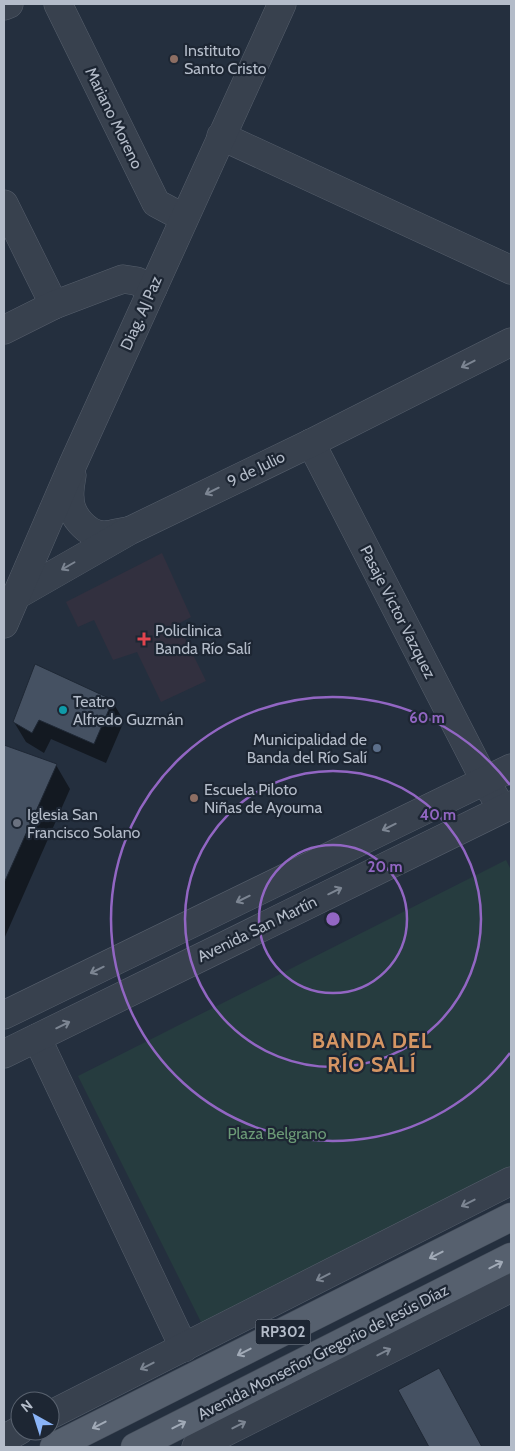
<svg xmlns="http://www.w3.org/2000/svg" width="515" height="1451" font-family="Cabin,sans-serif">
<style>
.medical{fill:#32303f}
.green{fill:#263c3f}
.shadow{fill:#0007}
.building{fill:#455162;stroke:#1f2835}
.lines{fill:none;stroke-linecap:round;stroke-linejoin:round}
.minor-casing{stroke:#565f6c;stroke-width:29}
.major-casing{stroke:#414a57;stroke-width:29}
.minor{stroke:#38414e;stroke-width:28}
.major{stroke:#56606e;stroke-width:28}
.oneway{stroke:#7c8592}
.oneway2{stroke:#a1aab7}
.ring{fill:none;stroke:#9266c3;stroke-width:2.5}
.education-dot{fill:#8d6e63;stroke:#1d2633;stroke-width:2}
.health-dot{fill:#e0444e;stroke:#1d2633;stroke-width:2}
.culture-dot{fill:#0f9aa8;stroke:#1d2633;stroke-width:2}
.service-dot{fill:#5c6f8a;stroke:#1d2633;stroke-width:2}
.worship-dot{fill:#6b7280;stroke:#1d2633;stroke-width:2}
.labels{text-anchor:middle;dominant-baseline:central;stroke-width:4.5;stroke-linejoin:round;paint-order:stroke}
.shield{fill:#1d2633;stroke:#878f9c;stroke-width:1}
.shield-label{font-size:15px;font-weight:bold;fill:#b4bcc9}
.poi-label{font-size:16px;fill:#b4bcc9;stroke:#1d2633;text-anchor:start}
.street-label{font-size:16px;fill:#b4bcc9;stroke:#1d2633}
.park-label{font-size:16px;fill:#6b9a76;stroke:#1d2633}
.district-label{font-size:21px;font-weight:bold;letter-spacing:1px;fill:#d59563;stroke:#1d2633}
.centre{fill:#9266c3;stroke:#1d2633;stroke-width:2.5}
.ring-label{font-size:15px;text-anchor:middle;font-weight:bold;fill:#9266c3;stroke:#1d2633;stroke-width:4.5;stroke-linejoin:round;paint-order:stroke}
</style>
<rect width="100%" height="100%" fill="#242f3e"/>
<!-- medical -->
<path class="medical" d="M162 553 191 617 178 624 206 681 161 702 137 652 113 660 94 620 78 627 66 602Z"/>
<!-- green -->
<path class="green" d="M506 860 511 870V1173L204 1328 78 1076Z"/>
<!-- shadow -->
<g class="shadow">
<path d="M112 701 124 721 106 763 51 739 44 753 26 742 14 722Z"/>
<path d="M4 746 56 765 70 789 4 939Z"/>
<path d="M400 1390 453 1394 481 1447H430Z"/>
</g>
<!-- building -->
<g class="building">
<path d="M35 664 113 700 94 744 39 720 32 733 13 722Z"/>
<path d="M4 745 57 764 4 883Z"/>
<path d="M439 1368 482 1447H429L398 1390Z"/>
</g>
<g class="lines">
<!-- minor casing -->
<g class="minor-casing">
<g id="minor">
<path d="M58 4 156 203 184 218"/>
<path d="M4 6 9 4"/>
<path d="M221 136 511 270"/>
<path d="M4 204 54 305"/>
<path d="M4 330 54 305 112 283 123 279 136 281 153 288"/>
<path d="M311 443 485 781 495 797"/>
<path d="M72 475C71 482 69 491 70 498 70 515 87 535 104 535 112 535 120 532 127 531"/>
<path d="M12 598 129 531 311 443 511 342"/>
<path d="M4 624 73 464 282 4"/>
<path d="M4 1015 511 768"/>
<path d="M37 1038 184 1348"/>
<path d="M4 1054 511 805"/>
<path d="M50 1415 511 1181"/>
<path d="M4 1439 20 1430"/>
<path d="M196 1447 511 1288"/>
</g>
</g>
<!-- major casing -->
<g class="major-casing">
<g id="major">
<path d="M54 1447 511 1217"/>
<path d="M135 1447 511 1257"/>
</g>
</g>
<!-- minor -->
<use href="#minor" class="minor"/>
<!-- major -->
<use href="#major" class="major"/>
</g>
<!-- one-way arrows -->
<defs><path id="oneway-shaft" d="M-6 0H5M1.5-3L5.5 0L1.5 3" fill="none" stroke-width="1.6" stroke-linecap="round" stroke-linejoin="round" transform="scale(1.25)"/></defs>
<g class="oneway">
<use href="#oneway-shaft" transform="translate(468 364) rotate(153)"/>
<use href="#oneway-shaft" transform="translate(212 491) rotate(154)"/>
<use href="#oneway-shaft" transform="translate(68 566) rotate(150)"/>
<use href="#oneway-shaft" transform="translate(389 827) rotate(154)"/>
<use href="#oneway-shaft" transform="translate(335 891) rotate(-26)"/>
<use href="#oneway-shaft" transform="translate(243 899) rotate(154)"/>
<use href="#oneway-shaft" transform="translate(97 970) rotate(154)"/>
<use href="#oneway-shaft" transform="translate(63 1025) rotate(-26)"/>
<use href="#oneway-shaft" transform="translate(468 1203) rotate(153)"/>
<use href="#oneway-shaft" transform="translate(323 1277) rotate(153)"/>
<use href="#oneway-shaft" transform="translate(384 1352) rotate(-27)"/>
<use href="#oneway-shaft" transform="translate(147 1366) rotate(153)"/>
<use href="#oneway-shaft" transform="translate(239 1425) rotate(-27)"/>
</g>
<g class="oneway2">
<use href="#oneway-shaft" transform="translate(436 1255) rotate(153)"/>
<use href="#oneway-shaft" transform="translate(496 1265) rotate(-27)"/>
<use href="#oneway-shaft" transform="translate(244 1352) rotate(153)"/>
<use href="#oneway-shaft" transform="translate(99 1425) rotate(153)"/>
<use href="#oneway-shaft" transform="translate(179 1425) rotate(-27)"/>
</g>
<!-- distance rings -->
<g class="ring">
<circle cx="333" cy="919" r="74"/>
<circle cx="333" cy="919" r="148"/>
<path d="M510 1053A222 222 0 1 1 510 785"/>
</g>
<!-- markers -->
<g class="education-dot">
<circle cx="174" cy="59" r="5"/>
<circle cx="194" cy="798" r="5"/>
</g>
<path class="health-dot" d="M141.5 631.5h5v5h5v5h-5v5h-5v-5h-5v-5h5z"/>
<circle class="culture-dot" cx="63" cy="710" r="5"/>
<circle class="service-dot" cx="377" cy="748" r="5"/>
<circle class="worship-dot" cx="17" cy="823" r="5"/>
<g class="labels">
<!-- shield labels -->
<rect class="shield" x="255.5" y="1319.5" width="55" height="25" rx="4"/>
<g class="shield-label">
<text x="283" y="1332">RP302</text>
</g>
<!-- poi labels -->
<g class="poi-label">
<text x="184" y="50">Instituto<tspan x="184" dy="18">Santo Cristo</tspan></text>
<text x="155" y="630">Policlinica<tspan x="155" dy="18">Banda Río Salí</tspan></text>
<text x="73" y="701">Teatro<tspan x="73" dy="18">Alfredo Guzmán</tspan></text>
<text x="367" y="739" text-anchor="end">Municipalidad de<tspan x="367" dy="18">Banda del Río Salí</tspan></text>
<text x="204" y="789">Escuela Piloto<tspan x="204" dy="18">Niñas de Ayouma</tspan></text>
<text x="27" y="814">Iglesia San<tspan x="27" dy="18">Francisco Solano</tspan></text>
</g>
<!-- street labels -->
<g class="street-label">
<text transform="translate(114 118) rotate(64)">Mariano Moreno</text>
<text transform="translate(141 313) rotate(-66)">Diag. AJ Paz</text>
<text transform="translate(256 469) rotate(-26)">9 de Julio</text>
<text transform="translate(398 612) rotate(63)">Pasaje Victor Vazquez</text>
<text transform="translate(257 929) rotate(-26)">Avenida San Martín</text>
<text transform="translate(323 1352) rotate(-27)">Avenida Monseñor Gregorio de Jesús Díaz</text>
</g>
<!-- park labels -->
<g class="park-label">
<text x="277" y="1133">Plaza Belgrano</text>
</g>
<!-- district labels -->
<g class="district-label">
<text x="372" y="1040">BANDA DEL<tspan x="372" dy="24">RÍO SALÍ</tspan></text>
</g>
</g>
<circle cx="333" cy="919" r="8" class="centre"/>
<g class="ring-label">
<text x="427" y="723">60 m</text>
<text x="438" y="820">40 m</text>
<text x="385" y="872">20 m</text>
</g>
<!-- border -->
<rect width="515" height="1451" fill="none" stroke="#b4bcc9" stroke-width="10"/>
<!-- north arrow -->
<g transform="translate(35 1416) rotate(321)"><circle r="24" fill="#1d2633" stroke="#59626f"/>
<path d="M0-4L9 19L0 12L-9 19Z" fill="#8ab4f8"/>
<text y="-8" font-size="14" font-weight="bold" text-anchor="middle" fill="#b4bcc9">N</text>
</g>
</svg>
